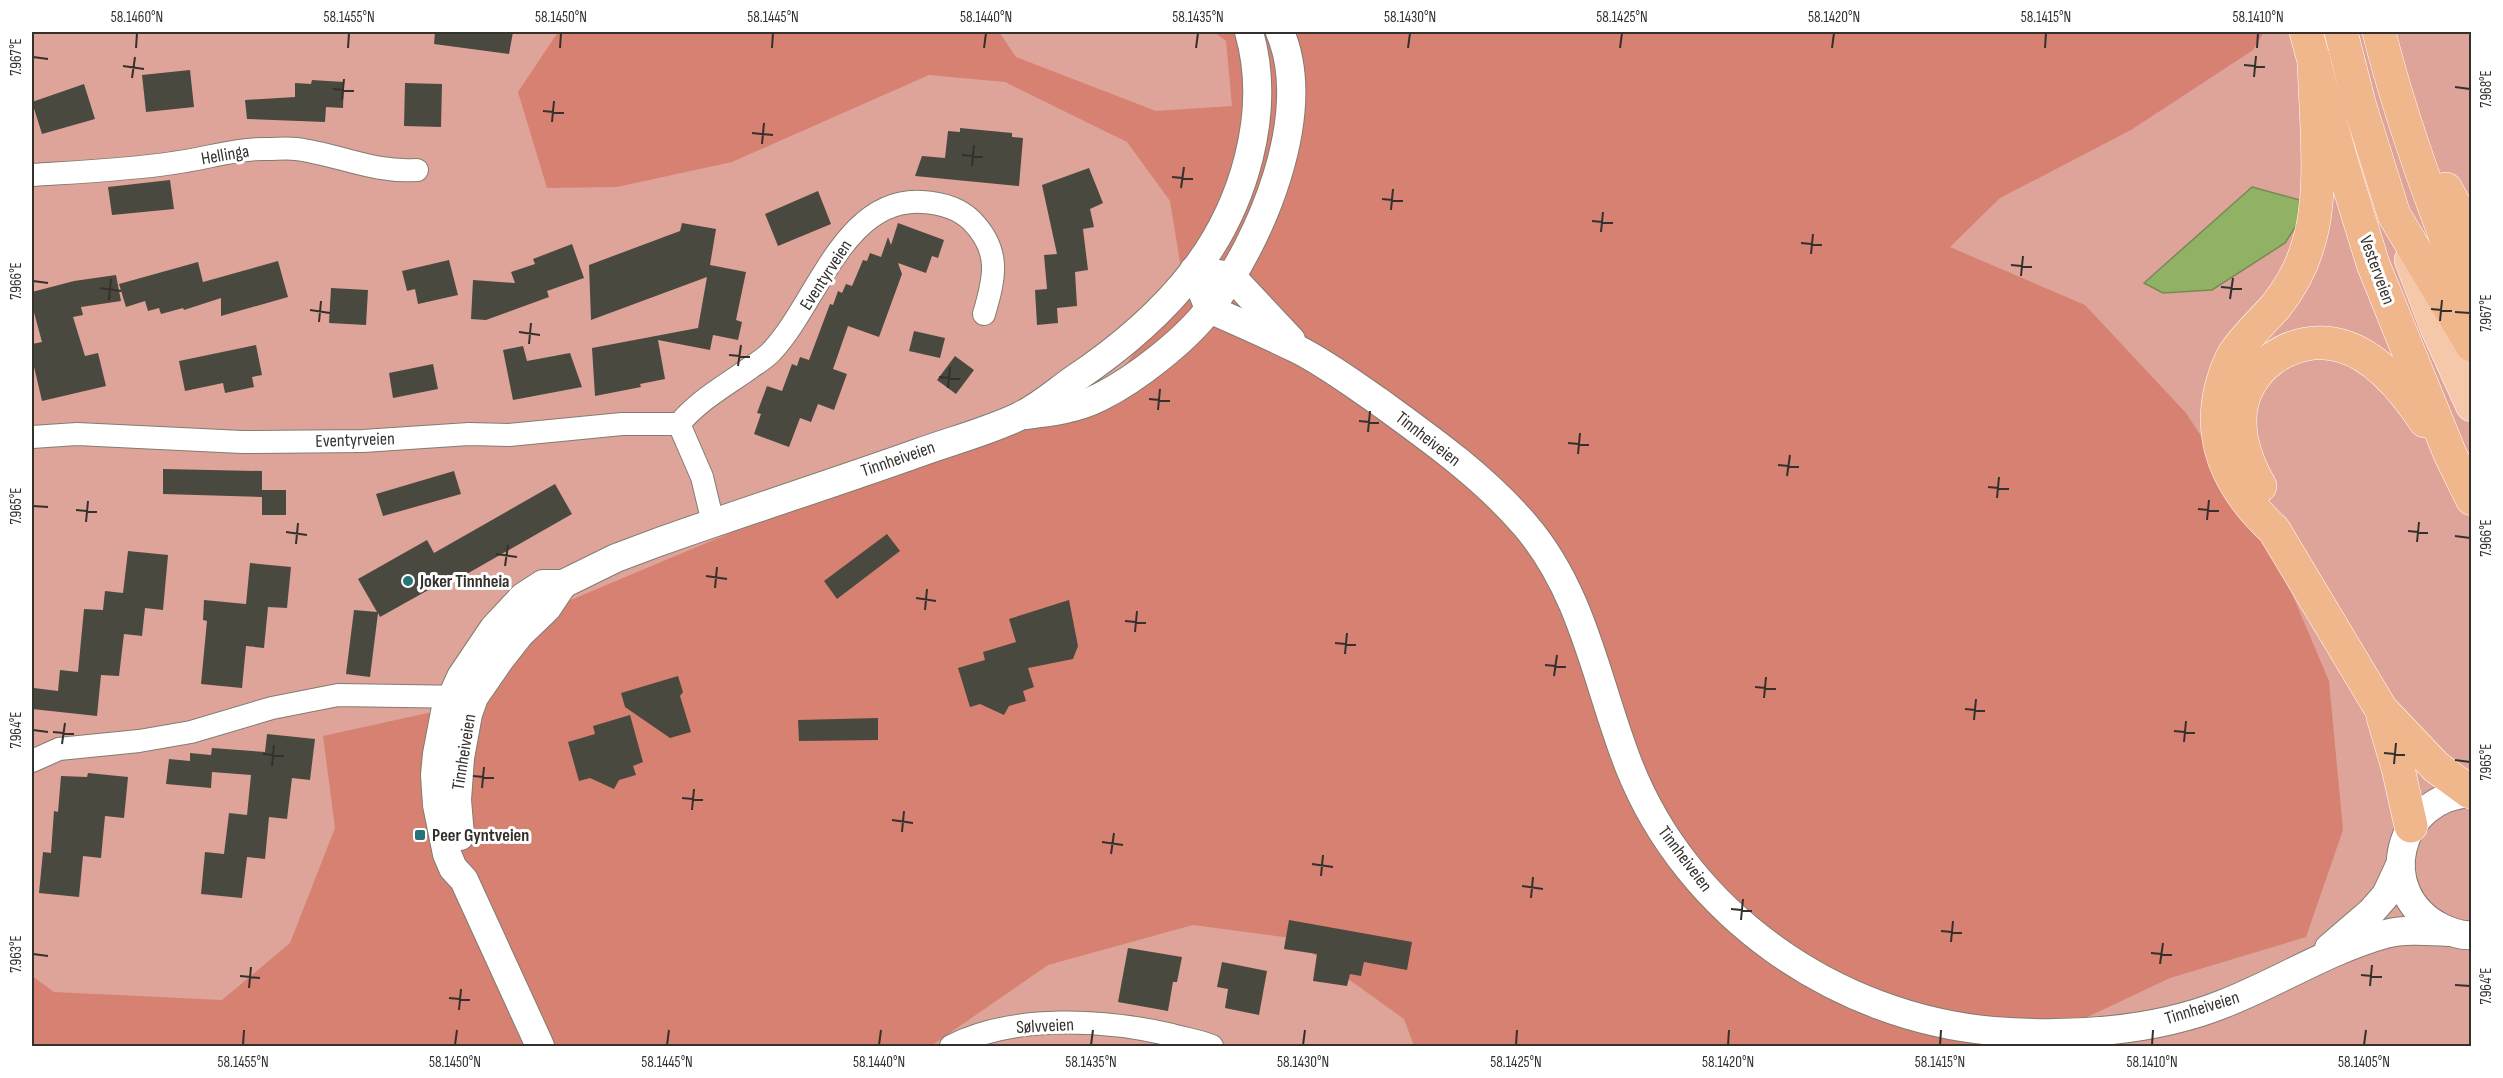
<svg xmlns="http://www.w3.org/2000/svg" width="2503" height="1078" font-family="'Sofia Sans Condensed',sans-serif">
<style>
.green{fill:#dea499}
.forest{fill:#d78172}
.water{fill:#91b164;stroke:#758b54;stroke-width:1.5}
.building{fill:#4a493f}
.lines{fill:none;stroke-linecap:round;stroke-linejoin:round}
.minor-casing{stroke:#827c72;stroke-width:24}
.tertiary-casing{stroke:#827c72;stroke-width:30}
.primary-casing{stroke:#fff;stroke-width:34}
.trunk-casing{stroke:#fff;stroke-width:34}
.minor{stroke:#fff;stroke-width:22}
.tertiary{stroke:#fff;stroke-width:28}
.primary{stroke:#f4c8a9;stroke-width:33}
.trunk{stroke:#f0b68c;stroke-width:33}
.ticks{fill:none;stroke:#34312d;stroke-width:2}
.poi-dot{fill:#287377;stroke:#fff;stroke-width:2}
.labels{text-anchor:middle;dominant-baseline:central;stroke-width:6;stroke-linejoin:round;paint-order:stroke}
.street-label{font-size:18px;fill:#34312d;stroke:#fff}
.poi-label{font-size:18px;font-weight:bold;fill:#34312d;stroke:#fff;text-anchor:start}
.neatline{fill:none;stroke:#34312d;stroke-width:2}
.ticks-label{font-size:15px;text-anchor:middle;fill:#34312d}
</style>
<rect width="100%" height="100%" fill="#e7e0d6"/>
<!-- green -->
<rect class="green" x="32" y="32" width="2439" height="1014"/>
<!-- forest -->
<path class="forest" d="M558 32H999L1016 57 1156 111 1232 106 1226 41 1214 32H2264L2253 50 2131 130 2000 198 1950 247 2085 305 2186 413 2270 542 2329 681 2343 830 2306 937 2170 978 2062 1029 2046 1046H1414L1404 1019 1291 938 1193 925 1048 965 931 1046H32V976L54 992 222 1000 290 943 335 828 323 736 437 711 523 620 989 424 1120 372 1184 287 1170 201 1127 142 1005 82 929 75 732 162 617 187 547 188 518 92Z"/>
<!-- water -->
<path class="water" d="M2252 187 2311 203 2285 243 2212 290 2163 293 2144 283Z"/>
<!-- building -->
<g class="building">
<path d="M435 32H513L509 54 434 44Z"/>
<path d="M190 70 194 107 146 112 142 75Z"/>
<path d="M312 80 344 82 343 108 326 107 325 122 247 119 245 100 295 97V83L311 84Z"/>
<path d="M405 83 442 84 441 127 404 126Z"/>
<path d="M84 84 95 119 42 134 32 102Z"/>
<path d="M960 128 1012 133V137L1023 138 1019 186 915 176 922 156 945 158 948 131 960 132Z"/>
<path d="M1089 168 1103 203 1090 209 1094 227 1083 229 1088 270 1075 272 1077 306 1057 308 1058 323 1037 325 1035 290 1047 289 1044 255 1057 254 1042 185Z"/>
<path d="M170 180 174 209 112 215 108 187Z"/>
<path d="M818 191 831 224 778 246 765 214Z"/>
<path d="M682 223 716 229 710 265 746 272 736 320 742 322 738 340 713 335 710 350 658 340 665 379 640 384 641 387 595 396 592 348 698 328 707 277 591 320 589 265 680 231Z"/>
<path d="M898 223 944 240 938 258 932 256 926 273 898 263 902 274 879 337 848 326 833 369 847 374 834 410 818 404 811 422 800 418 789 447 754 434 761 414 757 413 767 386 782 391 792 364 797 366 800 357 809 360 830 304 833 305 838 291 842 293 846 284 852 286 863 260 867 261 870 253 881 257 888 237 891 245Z"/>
<path d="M572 244 584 278 547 291 549 297 486 320 471 319 473 280 515 283 511 272 535 264 533 259Z"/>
<path d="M449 260 458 295 418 304 415 289 407 291 402 271Z"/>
<path d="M278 261 288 297 221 316V298L184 310 183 308 161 314 159 308 148 311 145 301 126 307 119 284 198 262 203 282Z"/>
<path d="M116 275 121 301 81 307 83 315 73 317 85 356 98 353 106 386 42 401 32 358V344L42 342 32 305V292L74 281Z"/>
<path d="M331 288 368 290 366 325 329 323Z"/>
<path d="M914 331 945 338 940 358 909 351Z"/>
<path d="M256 345 262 375 252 377 254 387 225 393 223 383 185 391 179 361Z"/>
<path d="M523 346 527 361 570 353 582 387 513 400 503 350Z"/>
<path d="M955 356 974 370 956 394 937 380Z"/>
<path d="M433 364 438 389 393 398 389 373Z"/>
<path d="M163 469 262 471V497L163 494Z"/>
<path d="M454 471 461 494 383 516 376 494Z"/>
<path d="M555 484 572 514 451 583 448 579 380 617 378 613 370 677 346 674 354 610 377 612 358 579 427 540 434 553Z"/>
<rect x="262" y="490" width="24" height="25"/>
<path d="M887 534 900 551 837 599 824 581Z"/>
<path d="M128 551 168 555 163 610 145 608 142 636 124 634 119 676 101 675 97 716 32 709 34 688 58 691 60 670 78 672 84 609 103 610 105 591 123 593Z"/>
<path d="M250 563 291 567 287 608 268 607 264 648 246 646 242 688 201 684 207 621 203 620 204 600 246 604Z"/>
<path d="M1069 600 1078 646 1073 659 1028 668 1034 687 1023 691 1026 701 1009 706 1004 715 980 704 970 707 958 668 985 660 983 652 1016 642 1009 619Z"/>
<path d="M678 676 683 692 680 696 691 732 670 738 625 707 621 693Z"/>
<path d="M630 715 643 762 633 766 636 775 619 780 614 789 590 778 579 781 568 742 595 734 593 726Z"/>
<path d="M878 718V740L799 741 798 720Z"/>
<path d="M267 734 315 739 310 780 292 778 287 819 269 817 265 859 247 857 242 898 201 894 205 852 224 854 229 813 247 815 251 775 212 772 211 788 166 784 169 759 190 761V753L211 755 212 748 265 752Z"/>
<path d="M88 773 128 777 124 818 105 816 101 858 83 856 79 897 39 893 43 852 51 853 54 811 58 812 61 776 87 777Z"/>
<path d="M1289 920 1412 942 1407 970 1364 962 1361 976 1350 974 1347 986 1313 981 1317 954 1284 949Z"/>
<path d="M1128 948 1182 957 1177 982H1173L1168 1011 1118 1002Z"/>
<path d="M1222 962 1267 971 1259 1015 1225 1008 1228 989 1217 987Z"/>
</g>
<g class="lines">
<!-- minor casing -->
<g class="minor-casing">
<g id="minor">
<path d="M32 175C79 172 126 170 173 163 205 159 236 148 268 149 277 149 287 148 296 149 338 154 372 173 417 170"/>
<path d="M679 424C699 400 725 386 750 368 757 363 766 358 772 351 817 303 844 197 922 202 940 203 959 208 972 221 1001 251 995 277 984 314"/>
<path d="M32 437 77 434 242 442 363 441 469 434 509 435 622 424H679L702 477 713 523"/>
<path d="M32 761 59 749 139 741 191 732 272 708 338 695 467 697"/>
<path d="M951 1046C1014 1014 1104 1019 1172 1035 1186 1039 1200 1041 1212 1046"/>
</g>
</g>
<!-- tertiary casing -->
<g class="tertiary-casing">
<g id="tertiary">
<path d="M1194 270 1209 309C1239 322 1268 335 1297 349 1325 363 1352 383 1378 401 1429 438 1483 476 1525 525 1584 593 1597 685 1629 766 1688 915 1836 1017 1993 1031 2068 1037 2153 1032 2223 1004 2277 983 2328 950 2385 934 2405 929 2427 931 2449 932"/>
<path d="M1212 273 1231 276 1291 340"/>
<path d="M1026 415C1052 412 1076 409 1100 397 1136 379 1186 340 1210 308 1261 241 1315 114 1280 32"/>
<path d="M2472 793C2397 796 2373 892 2440 927 2450 932 2461 936 2472 935"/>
<path d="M460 836 457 800 460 758 468 714 474 697 501 658 519 635 547 608 563 584"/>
<path d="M2329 948 2372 911 2386 895 2400 865"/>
<path d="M540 1046 464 880 453 868 447 854 437 805 435 775 437 754 445 712 461 677 494 628 523 597 543 584H563L616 558 656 543C743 512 831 484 918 453 951 441 989 431 1020 416 1039 407 1056 392 1073 380 1118 350 1161 314 1194 271 1244 206 1272 112 1249 32"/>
</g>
</g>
<!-- primary casing -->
<g class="primary-casing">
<path id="primary" d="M2411 260 2437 328 2472 405"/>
</g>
<!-- trunk casing -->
<g class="trunk-casing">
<g id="trunk">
<path d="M2306 32 2341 160 2373 264 2450 454 2472 499"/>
<path d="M2341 32 2359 103 2394 215 2472 345"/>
<path d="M2379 32C2394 92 2414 152 2436 211 2447 241 2457 272 2472 300"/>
<path d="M2314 59C2315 114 2325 193 2308 245 2302 267 2290 288 2276 306 2262 322 2246 336 2234 354 2228 364 2224 377 2221 388 2207 446 2233 492 2274 530L2381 709 2436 767 2470 792"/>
<path d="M2446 189 2472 237"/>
<path d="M2260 486C2249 467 2240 444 2240 421 2239 370 2293 331 2342 346 2377 356 2405 391 2425 421"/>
<path d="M2383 717 2398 768 2411 826"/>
</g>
</g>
<!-- minor -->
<use href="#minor" class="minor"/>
<!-- tertiary -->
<use href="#tertiary" class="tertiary"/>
<!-- primary -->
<use href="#primary" class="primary"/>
<!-- trunk -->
<use href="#trunk" class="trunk"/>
</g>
<!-- ticks -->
<path class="ticks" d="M136 48 137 33M348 48 349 33M560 48 561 33M772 48 773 33M984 48 986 33M1196 48 1198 33M1408 48 1410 33M1620 48 1622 33M1832 48 1834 33M2045 48 2046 33M2257 48 2258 33M33 57 48 59M2244 65 2265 67M123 66 144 69M2254 77 2256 56M132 78 135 57M2455 87 2470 89M333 89 354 91M342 100 344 79M543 111 564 113M552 122 554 101M752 133 773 135M762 144 764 123M962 155 983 157M972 166 974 145M1172 177 1193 179M1181 188 1184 167M1382 199 1403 201M1391 210 1393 189M1592 221 1613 223M1601 232 1603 212M1801 243 1822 245M1811 254 1813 234M2011 265 2032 267M2021 276 2023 256M33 281 48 283M2221 287 2242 289M100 288 121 291M2230 299 2233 278M109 300 111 279M2431 309 2452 311M310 310 330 313M2455 312 2470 313M2440 321 2442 300M319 322 321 301M519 332 540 335M529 344 531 323M729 355 750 357M738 366 741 345M939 377 960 379M948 388 950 367M1149 399 1170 401M1158 410 1160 389M1359 421 1379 423M1368 432 1370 411M1568 443 1589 445M1578 454 1580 433M1778 465 1799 467M1787 476 1790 455M1988 487 2009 489M1997 498 1999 477M33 506 48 507M2198 509 2219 511M76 510 97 512M2207 520 2209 500M86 522 88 501M2408 531 2428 533M286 532 307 535M2455 536 2470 538M2417 542 2419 522M296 544 298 523M496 554 517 557M505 566 508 545M706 576 727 579M715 588 717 567M916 598 936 601M925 610 927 589M1125 621 1146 623M1135 632 1137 611M1335 643 1356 645M1345 654 1347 633M1545 665 1566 667M1554 676 1557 655M1755 687 1776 689M1764 698 1766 677M1965 709 1985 711M1974 720 1976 699M33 730 48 732M2174 731 2195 733M53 732 74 734M2184 742 2186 721M62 744 65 723M2384 753 2405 755M263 754 284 756M2455 760 2470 762M2394 764 2396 743M272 766 274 745M473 776 494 778M482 788 484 767M682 798 703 800M692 810 694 789M892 820 913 823M902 832 904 811M1102 842 1123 845M1111 854 1114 833M1312 864 1333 867M1321 876 1323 855M1522 886 1543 889M1531 898 1533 877M1731 909 1752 911M1741 920 1743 899M1941 931 1962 933M1951 942 1953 921M2151 953 2172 955M33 954 48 956M2160 964 2163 943M2361 975 2382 977M240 976 260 978M2455 985 2470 986M2370 986 2372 965M249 988 251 967M449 998 470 1000M459 1010 461 989M243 1045 244 1030M455 1045 457 1030M667 1045 669 1030M879 1045 881 1030M1091 1045 1093 1030M1303 1045 1305 1030M1516 1045 1517 1030M1728 1045 1729 1030M1940 1045 1941 1030M2152 1045 2153 1030M2364 1045 2366 1030"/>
<!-- markers -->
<g class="poi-dot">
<circle cx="408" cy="581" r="6"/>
<rect x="414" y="829" width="12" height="12" rx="3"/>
</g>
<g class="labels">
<!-- street labels -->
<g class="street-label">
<text transform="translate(225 155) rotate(-10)">Hellinga</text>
<text transform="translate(2377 270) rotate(70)">Vesterveien</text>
<text transform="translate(826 275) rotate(-57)">Eventyrveien</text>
<text transform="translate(1428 439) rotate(38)">Tinnheiveien</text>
<text transform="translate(355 440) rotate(-2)">Eventyrveien</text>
<text transform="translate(898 459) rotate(-19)">Tinnheiveien</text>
<text transform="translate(464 752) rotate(-81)">Tinnheiveien</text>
<text transform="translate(1685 859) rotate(53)">Tinnheiveien</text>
<text transform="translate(2202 1008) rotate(-17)">Tinnheiveien</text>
<text transform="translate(1045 1026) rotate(-3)">Sølvveien</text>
</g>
<!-- poi labels -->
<g class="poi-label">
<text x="420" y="581">Joker Tinnheia</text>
<text x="432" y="835">Peer Gyntveien</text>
</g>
</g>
<!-- border -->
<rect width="2503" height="1078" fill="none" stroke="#ffffff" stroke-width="66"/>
<rect x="33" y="33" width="2437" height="1012" class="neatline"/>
<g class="ticks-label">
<text x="137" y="22">58.1460°N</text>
<text x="349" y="22">58.1455°N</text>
<text x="561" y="22">58.1450°N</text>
<text x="773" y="22">58.1445°N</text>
<text x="986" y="22">58.1440°N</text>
<text x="1198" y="22">58.1435°N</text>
<text x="1410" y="22">58.1430°N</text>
<text x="1622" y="22">58.1425°N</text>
<text x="1834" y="22">58.1420°N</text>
<text x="2046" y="22">58.1415°N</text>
<text x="2258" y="22">58.1410°N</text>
<text transform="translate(16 57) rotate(-90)" y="5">7.967°E</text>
<text transform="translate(2486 89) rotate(-90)" y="5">7.968°E</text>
<text transform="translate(16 281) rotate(-90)" y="5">7.966°E</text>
<text transform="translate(2486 313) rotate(-90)" y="5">7.967°E</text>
<text transform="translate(16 506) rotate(-90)" y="5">7.965°E</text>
<text transform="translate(2486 538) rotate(-90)" y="5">7.966°E</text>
<text transform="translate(16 730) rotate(-90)" y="5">7.964°E</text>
<text transform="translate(2486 762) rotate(-90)" y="5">7.965°E</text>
<text transform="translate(16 954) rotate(-90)" y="5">7.963°E</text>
<text transform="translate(2486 986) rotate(-90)" y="5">7.964°E</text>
<text x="243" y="1067">58.1455°N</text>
<text x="455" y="1067">58.1450°N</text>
<text x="667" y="1067">58.1445°N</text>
<text x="879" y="1067">58.1440°N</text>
<text x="1091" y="1067">58.1435°N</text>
<text x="1303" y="1067">58.1430°N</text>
<text x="1516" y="1067">58.1425°N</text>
<text x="1728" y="1067">58.1420°N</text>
<text x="1940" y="1067">58.1415°N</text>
<text x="2152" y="1067">58.1410°N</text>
<text x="2364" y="1067">58.1405°N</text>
</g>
</svg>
